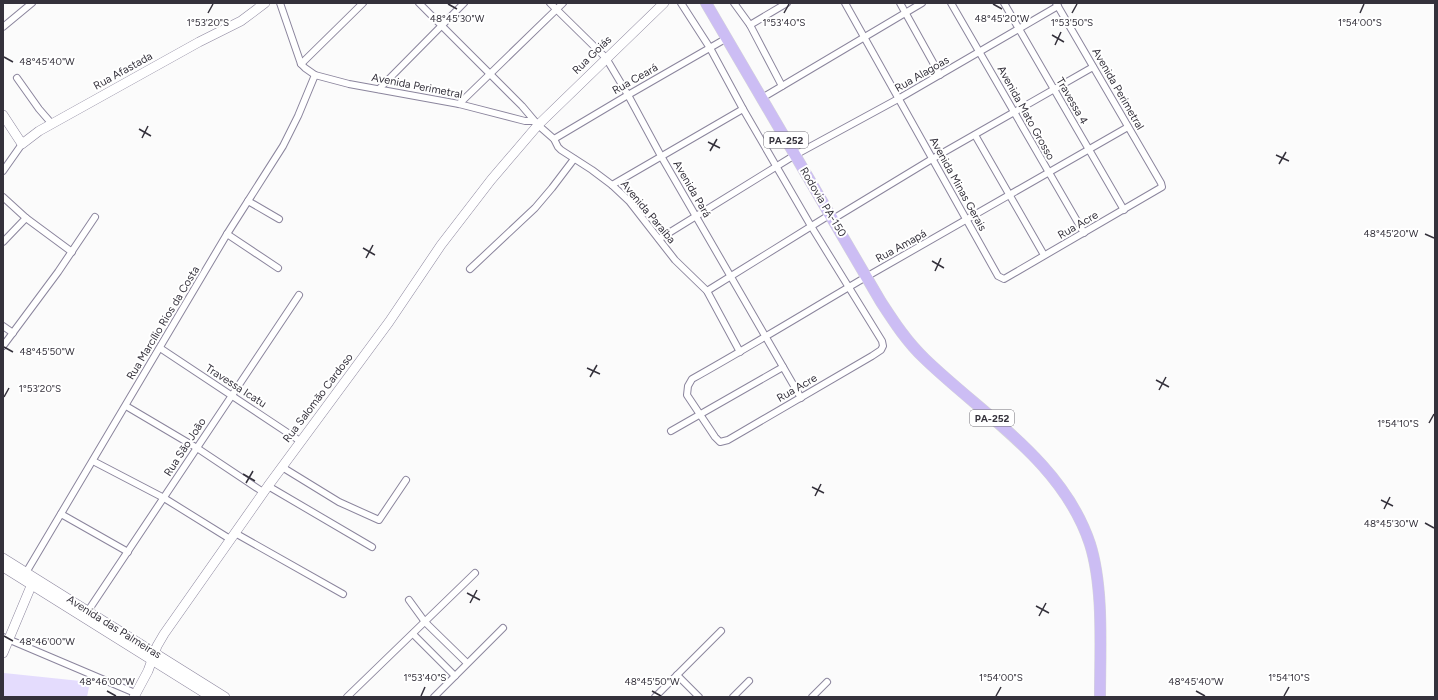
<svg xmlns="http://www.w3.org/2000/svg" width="1438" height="700" font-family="Figtree,sans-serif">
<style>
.green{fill:#e4dcfd}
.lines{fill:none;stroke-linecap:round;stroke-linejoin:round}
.street-casing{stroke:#8b859d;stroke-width:8}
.secondary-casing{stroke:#8b859d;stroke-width:10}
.highway-casing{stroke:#d6d6d8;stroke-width:12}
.street{stroke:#fff;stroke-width:6}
.secondary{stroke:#fff;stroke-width:9}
.highway{stroke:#ccbdf4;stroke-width:11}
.ticks{fill:none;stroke:#34313b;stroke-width:1.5}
.labels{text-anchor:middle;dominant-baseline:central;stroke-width:4;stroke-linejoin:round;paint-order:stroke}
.shield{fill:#fff;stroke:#716f76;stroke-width:1}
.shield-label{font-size:10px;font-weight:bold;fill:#34313b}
.street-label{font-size:11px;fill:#34313b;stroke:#fff}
.ticks-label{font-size:10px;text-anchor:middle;fill:#34313b;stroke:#fff;stroke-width:4;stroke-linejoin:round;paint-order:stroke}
</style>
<rect width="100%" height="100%" fill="#fbfbfb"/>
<!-- green -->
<path class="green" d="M4 673 90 682 87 697H3V676Z"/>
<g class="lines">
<!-- street casing -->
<g class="street-casing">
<g id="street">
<path d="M280 3 301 64 305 68 315 75 349 84 459 104 525 121H534"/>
<path d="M419 3 522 106 538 125 554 139 558 147 561 150 592 170 612 185 629 201 675 260 707 291 740 352"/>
<path d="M550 3 606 58 628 95 661 156 801 398"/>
<path d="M681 3 710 48 743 109 811 226 882 341 883 346 881 350 872 356 728 440 720 442 715 437 687 395 688 386 692 379C751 346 808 311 866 277L1128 127"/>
<path d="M734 3 750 25 782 86"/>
<path d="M845 3 998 276 1004 279 1162 187 1161 183 1056 3"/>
<path d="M900 3 940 75"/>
<path d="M951 3 1084 233"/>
<path d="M1004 3 1124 210"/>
<path d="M750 25 787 3"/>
<path d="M3 27 32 3"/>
<path d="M301 64 363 3"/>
<path d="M17 78 39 109 52 124"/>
<path d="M379 89 464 3"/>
<path d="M762 98 922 3"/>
<path d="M459 104 563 3"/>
<path d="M975 135 1044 255"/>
<path d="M554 139 628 95 727 38"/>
<path d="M3 171 22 144"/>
<path d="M612 185 743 109"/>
<path d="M3 197 26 218 72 252"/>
<path d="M248 201 279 219"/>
<path d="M833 219 932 159 1093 67"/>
<path d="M227 234 278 268"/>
<path d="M659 239 795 155 898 99 1058 6"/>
<path d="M3 242 26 218"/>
<path d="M470 269 535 208 552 188 574 159"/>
<path d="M707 291 831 214"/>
<path d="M3 326 13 333"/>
<path d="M3 346 58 272 95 217"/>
<path d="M160 348 300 441"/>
<path d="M126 406 197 448 263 492"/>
<path d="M671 431 783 367"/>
<path d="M93 461 164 498 230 539"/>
<path d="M282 467 339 502 379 520 406 480"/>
<path d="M268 486 372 547"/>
<path d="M61 514 128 552"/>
<path d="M235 533 343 594"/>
<path d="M24 576 227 234 283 146 298 116 315 75"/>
<path d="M409 600 425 622 467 663"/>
<path d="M88 611 299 295"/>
<path d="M413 634 455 676"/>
<path d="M3 637 135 693"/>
<path d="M677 675 699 697"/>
<path d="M347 697 475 573"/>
<path d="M434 697 503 628"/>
<path d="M655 697 721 631"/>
<path d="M733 697 749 681"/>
<path d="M812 697 827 682"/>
</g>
</g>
<!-- secondary casing -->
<g class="secondary-casing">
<g id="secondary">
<path d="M3 115 22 144 39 131 199 42 241 21 265 3"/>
<path d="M3 558 225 697"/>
<path d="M3 567 211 697"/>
<path d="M3 653 34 579"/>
<path d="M134 697 148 671 157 646 164 634 268 486 389 322 441 245 491 180 538 125 664 3"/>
</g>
</g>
<!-- highway casing -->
<g class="highway-casing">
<path id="highway" d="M706 3 881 302C894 322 907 342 925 359 984 416 1063 462 1090 544 1104 588 1100 650 1100 697"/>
</g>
<!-- street -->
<use href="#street" class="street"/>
<!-- secondary -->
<use href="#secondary" class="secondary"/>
<!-- highway -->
<use href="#highway" class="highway"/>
</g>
<!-- ticks -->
<path class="ticks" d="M448 4 457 9M993 4 1002 9M208 13 213 4M784 13 789 4M1072 13 1077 4M1360 13 1364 4M1052 35 1064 42M1055 45 1061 32M4 57 13 62M139 129 151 136M142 138 148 126M708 142 720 148M710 151 717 139M1276 155 1289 161M1279 164 1286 152M1425 234 1434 238M363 248 375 255M366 258 373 245M932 261 944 268M935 271 941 258M4 347 13 352M587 368 600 374M590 377 597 365M1156 380 1169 387M1159 390 1166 377M4 397 9 388M1429 423 1434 414M243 474 255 481M246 483 253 471M812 487 824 493M815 496 821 484M1381 500 1393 506M1384 509 1390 497M1425 523 1434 528M467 593 480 600M470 603 477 590M1036 606 1049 613M1039 616 1046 603M4 636 13 641M107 691 116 696M652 691 661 696M1196 691 1205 696M421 696 425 687M996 696 1001 687M1284 696 1289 687"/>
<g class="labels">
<!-- shield labels -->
<g class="shield">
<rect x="764" y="132" width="44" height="16" rx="3"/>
<rect x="970" y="410" width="44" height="16" rx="3"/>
</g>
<g class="shield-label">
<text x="786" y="140">PA-252</text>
<text x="992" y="418">PA-252</text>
</g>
<!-- street labels -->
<g class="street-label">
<text transform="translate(592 55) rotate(-44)">Rua Goiás</text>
<text transform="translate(123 71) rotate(-29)">Rua Afastada</text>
<text transform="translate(922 74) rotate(-30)">Rua Alagoas</text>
<text transform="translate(635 79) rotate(-30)">Rua Ceará</text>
<text transform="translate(417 86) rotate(11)">Avenida Perimetral</text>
<text transform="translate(1118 89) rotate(60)">Avenida Perimetral</text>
<text transform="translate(1072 101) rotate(60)">Travessa 4</text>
<text transform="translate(1026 113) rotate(61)">Avenida Mato Grosso</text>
<text transform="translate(958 184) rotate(61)">Avenida Minas Gerais</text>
<text transform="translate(692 189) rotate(60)">Avenida Pará</text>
<text transform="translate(823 202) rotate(59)">Rodovia PA-150</text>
<text transform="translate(648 212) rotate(50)">Avenida Paraíba</text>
<text transform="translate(1078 225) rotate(-30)">Rua Acre</text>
<text transform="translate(901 246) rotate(-29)">Rua Amapá</text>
<text transform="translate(163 323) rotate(-59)">Rua Marcílio Rios da Costa</text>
<text transform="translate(236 386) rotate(33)">Travessa Icatu</text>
<text transform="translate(797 388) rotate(-30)">Rua Acre</text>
<text transform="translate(318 398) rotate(-53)">Rua Salomão Cardoso</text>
<text transform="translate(185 447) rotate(-57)">Rua São João</text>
<text transform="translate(114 627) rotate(32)">Avenida das Palmeiras</text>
</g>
</g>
<g class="ticks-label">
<text x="457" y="22">48°45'30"W</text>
<text x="1002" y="22">48°45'20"W</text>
<text x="208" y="26">1°53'20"S</text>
<text x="784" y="26">1°53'40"S</text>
<text x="1072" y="26">1°53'50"S</text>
<text x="1360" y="26">1°54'00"S</text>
<text x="47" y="65">48°45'40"W</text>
<text x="1391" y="237">48°45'20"W</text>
<text x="47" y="355">48°45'50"W</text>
<text x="40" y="392">1°53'20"S</text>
<text x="1398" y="427">1°54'10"S</text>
<text x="1391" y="527">48°45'30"W</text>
<text x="47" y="645">48°46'00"W</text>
<text x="425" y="681">1°53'40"S</text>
<text x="1001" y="681">1°54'00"S</text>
<text x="1289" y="681">1°54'10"S</text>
<text x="107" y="685">48°46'00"W</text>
<text x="652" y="685">48°45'50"W</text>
<text x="1196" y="685">48°45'40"W</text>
</g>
<!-- border -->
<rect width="1438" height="700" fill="none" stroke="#34313b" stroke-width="8"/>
</svg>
